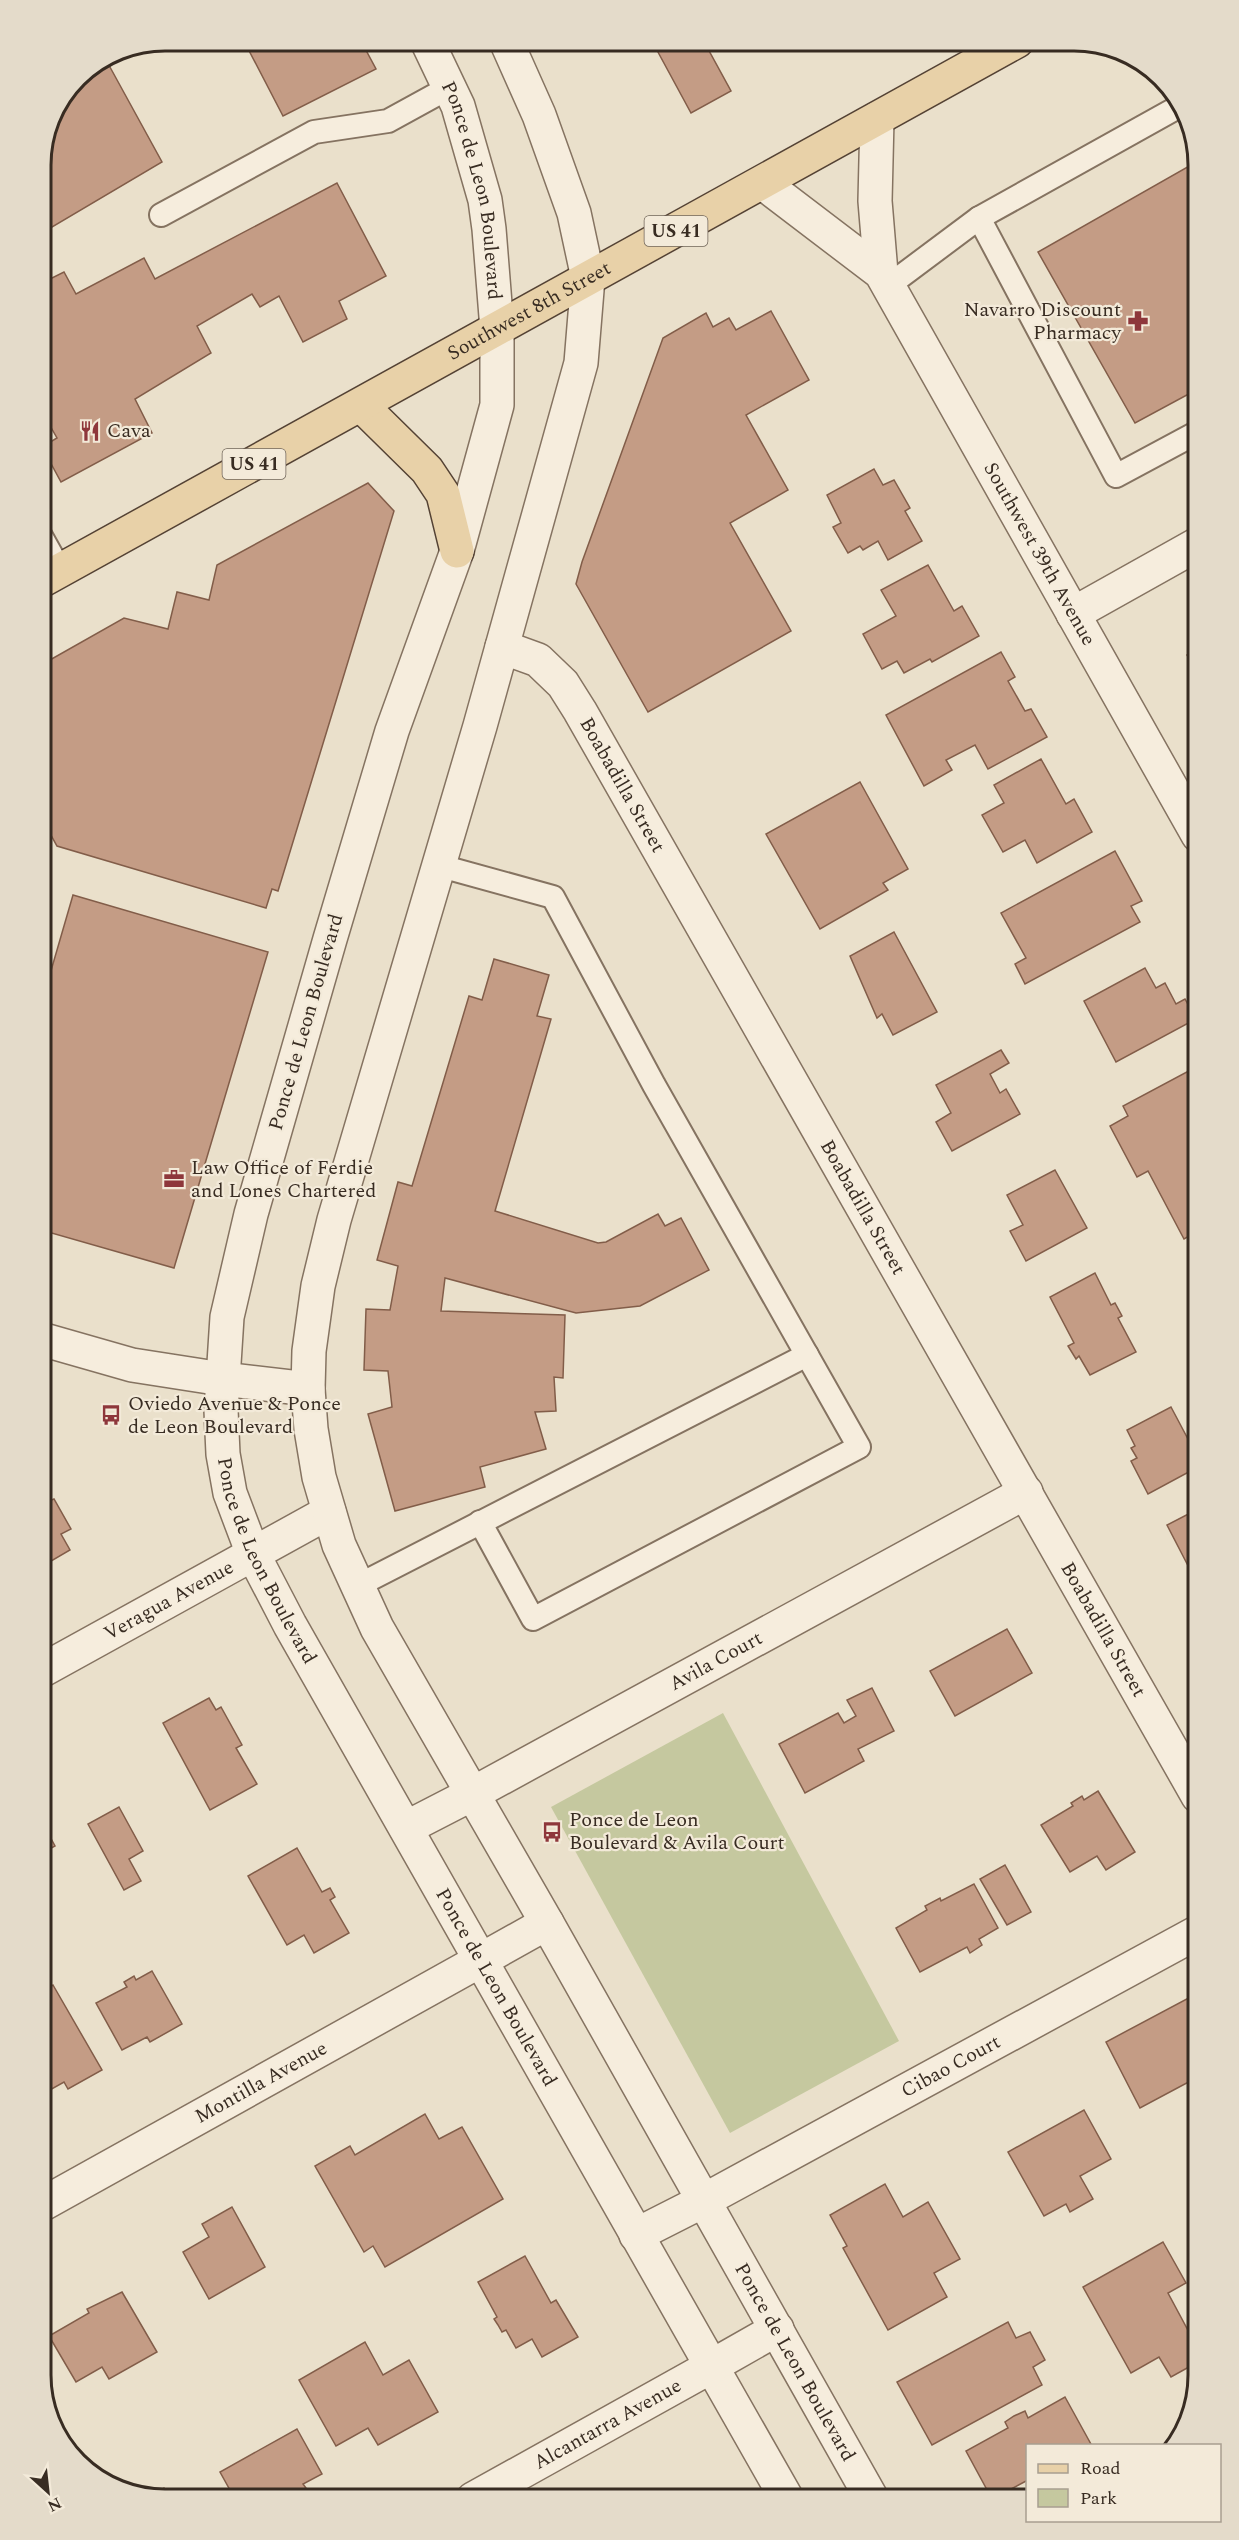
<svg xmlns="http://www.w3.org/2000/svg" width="1239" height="2540" font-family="Spectral,serif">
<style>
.green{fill:#c5c89f}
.building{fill:#c49c85;stroke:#825d49;stroke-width:1.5}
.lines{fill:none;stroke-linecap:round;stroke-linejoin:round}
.service-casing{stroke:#857361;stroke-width:26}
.minor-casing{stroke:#857361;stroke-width:36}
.tertiary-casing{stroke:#857361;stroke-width:36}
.primary-casing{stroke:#544234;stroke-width:36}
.service{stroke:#f6eddd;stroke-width:22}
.minor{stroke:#f6eddd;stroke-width:33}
.tertiary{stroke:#f6eddd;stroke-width:33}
.primary{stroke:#e8d1a8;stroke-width:33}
.labels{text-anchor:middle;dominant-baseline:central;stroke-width:4.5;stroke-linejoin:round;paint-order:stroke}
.shield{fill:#f3ead9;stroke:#706559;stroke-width:1.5}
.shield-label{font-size:18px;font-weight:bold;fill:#382c22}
.street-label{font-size:20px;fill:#382c22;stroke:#f3ead9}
.poi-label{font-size:20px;fill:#382c22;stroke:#f3ead9;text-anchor:start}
.rim{fill:none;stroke:#382c22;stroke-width:3}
</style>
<rect width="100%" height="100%" fill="#eae0cb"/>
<!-- green -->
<path class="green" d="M723 1713 899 2041 730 2133 551 1807Z"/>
<!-- building -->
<g class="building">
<path d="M167 41H185L171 48Z"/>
<path d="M244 41H361L376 69 283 116Z"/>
<path d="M588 41H605L592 48Z"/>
<path d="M652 41H720L707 47 731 91 691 113Z"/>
<path d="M105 58 162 162 42 233 41 157 53 110 77 77Z"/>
<path d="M1198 161V389L1135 423 1038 252Z"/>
<path d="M337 183 386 276 339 301 347 319 303 342 279 296 260 307 252 294 197 326 211 353 135 399 152 433 61 482 42 447 57 438 41 410V277L44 282 64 272 76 294 144 258 155 279Z"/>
<path d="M771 311 809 380 746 415 788 490 730 523 791 631 648 712 576 584 582 562 663 338 706 313 713 327 729 318 736 330Z"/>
<path d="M874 469 883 485 894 480 910 508 905 511 922 541 888 560 878 541 863 550 860 546 848 553 833 527 841 523 827 495Z"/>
<path d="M368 483 394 511 278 891 272 889 266 908 57 846 41 817V665L124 618 168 629 177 592 209 600 217 565Z"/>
<path d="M928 565 954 611 962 606 979 636 932 662 930 659 904 673 897 661 882 669 863 634 896 616 881 590Z"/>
<path d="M1198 648V675L1187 655Z"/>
<path d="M1001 652 1015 677 1008 681 1025 711 1031 709 1047 737 988 769 975 745 946 760 952 770 924 786 886 715Z"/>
<path d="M1041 759 1066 804 1074 799 1092 832 1037 863 1025 840 1003 852 982 815 1004 803 994 785Z"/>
<path d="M860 782 908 869 883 883 888 890 820 929 766 834Z"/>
<path d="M1115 851 1142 901 1131 906 1140 922 1025 984 1015 964 1026 958 1001 913Z"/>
<path d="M73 895 268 952 174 1268 41 1230V1005Z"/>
<path d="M894 932 937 1012 893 1035 882 1014 877 1018 850 956Z"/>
<path d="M494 959 549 975 537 1016 551 1019 495 1211 598 1243 606 1242 658 1214 665 1226 681 1218 709 1270 640 1306 576 1313 445 1278 441 1311 565 1315 563 1378 554 1377 556 1411 535 1412 546 1449 480 1467 485 1487 395 1511 368 1414 392 1407 388 1371 364 1370 366 1309 390 1310 398 1266 377 1260 398 1182 412 1186 469 996 482 1000Z"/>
<path d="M1145 968 1156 988 1165 983 1176 1004 1185 999 1196 1019 1116 1062 1084 1001Z"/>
<path d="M1001 1050 1009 1063 990 1074 1000 1093 1006 1089 1020 1114 952 1151 936 1122 951 1113 936 1085Z"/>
<path d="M1198 1066V1231L1184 1239 1148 1171 1137 1177 1110 1126 1128 1116 1123 1106Z"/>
<path d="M1055 1170 1087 1228 1026 1261 1010 1231 1023 1225 1007 1195Z"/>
<path d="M1095 1273 1111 1305 1115 1303 1122 1316 1118 1318 1136 1352 1090 1375 1079 1356 1076 1359 1068 1346 1074 1343 1050 1297Z"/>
<path d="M1171 1407 1198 1458V1467L1148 1494 1131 1461 1137 1458 1131 1448 1135 1446 1127 1430Z"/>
<path d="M41 1485 49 1501 54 1499 71 1529 61 1534 70 1550 41 1567Z"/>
<path d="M1198 1509V1585L1167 1525Z"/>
<path d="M1007 1629 1032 1673 955 1716 930 1671Z"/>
<path d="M872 1688 894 1731 858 1749 864 1761 805 1793 779 1744 838 1713 844 1723 856 1716 847 1700Z"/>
<path d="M209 1698 216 1710 221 1707 242 1745 236 1748 257 1784 210 1810 163 1723Z"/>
<path d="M1098 1791 1135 1852 1106 1870 1097 1856 1070 1872 1041 1825 1073 1806 1071 1803 1082 1796 1084 1800Z"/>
<path d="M43 1806 49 1819 42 1822 55 1846 41 1854V1808Z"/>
<path d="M119 1807 143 1851 129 1859 141 1881 124 1890 88 1824Z"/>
<path d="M297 1848 322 1892 330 1888 335 1897 330 1900 349 1933 314 1953 304 1935 287 1945 248 1876Z"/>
<path d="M1005 1865 1031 1912 1007 1925 980 1879Z"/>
<path d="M974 1884 998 1928 979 1939 982 1945 970 1953 967 1947 920 1972 896 1928 927 1910 925 1906 940 1898 941 1901Z"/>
<path d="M152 1971 182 2024 150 2042 147 2037 122 2050 96 2003 127 1987 124 1982 134 1976 136 1980Z"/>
<path d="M53 1985 102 2070 68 2089 64 2082 41 2095V1992Z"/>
<path d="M1198 1993V2077L1140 2108 1106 2042Z"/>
<path d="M1084 2110 1111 2159 1080 2176 1093 2199 1070 2212 1066 2204 1044 2216 1008 2152Z"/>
<path d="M425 2114 439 2139 462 2127 503 2199 385 2267 373 2246 364 2252 315 2166 350 2146 355 2155Z"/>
<path d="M885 2184 903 2217 928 2202 960 2259 934 2273 947 2297 888 2330 843 2248 847 2246 830 2215Z"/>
<path d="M232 2207 265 2267 209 2299 183 2252 209 2237 202 2224Z"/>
<path d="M1163 2242 1186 2283 1168 2293 1198 2349V2362L1171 2377 1159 2357 1131 2373 1083 2287Z"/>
<path d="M525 2256 551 2303 556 2300 578 2337 542 2357 532 2339 516 2348 506 2330 502 2332 498 2325 494 2319 497 2317 478 2282Z"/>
<path d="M1198 2280V2302L1189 2285Z"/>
<path d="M122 2292 157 2352 109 2379 102 2367 76 2382 49 2336 89 2313 87 2309Z"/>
<path d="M1008 2322 1016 2338 1030 2332 1045 2360 1033 2367 1042 2385 932 2445 897 2382Z"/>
<path d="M365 2342 383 2375 409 2360 438 2412 378 2445 368 2428 336 2446 299 2380Z"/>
<path d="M1065 2397 1092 2446H1028V2480L992 2499 966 2451 1008 2428 1005 2422 1014 2416 1025 2411 1028 2418Z"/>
<path d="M297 2429 322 2474 303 2484 306 2488 291 2496 290 2493 278 2499H235L220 2472Z"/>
<path d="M164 2488 169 2499 149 2496Z"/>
<path d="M189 2490 194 2499H172Z"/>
</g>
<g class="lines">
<!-- service casing -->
<g class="service-casing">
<g id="service">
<path d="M161 215 314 132 388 121 450 87"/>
<path d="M979 218 1116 476 1198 432"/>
<path d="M888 286 979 218 1180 106"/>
<path d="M41 536 60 570"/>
<path d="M437 865 553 897 654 1085 859 1447 533 1619 480 1522"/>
<path d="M357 1586 807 1355"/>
</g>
</g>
<!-- minor casing -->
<g class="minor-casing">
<g id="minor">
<path d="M877 119 875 201 881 273"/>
<path id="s1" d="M763 183 881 273 1198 835"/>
<path d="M1073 614 1198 544"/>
<path id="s2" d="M502 647 538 660 563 684 580 711 1198 1796"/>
<path d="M41 1339 132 1365 222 1379"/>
<path id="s3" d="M41 1671 329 1512"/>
<path id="s4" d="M406 1828 472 1794 1026 1492"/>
<path id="s5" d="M703 2201 1198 1932"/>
<path id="s6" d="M41 2205 481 1960"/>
<path id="s7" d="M473 2499 712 2366"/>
</g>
</g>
<!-- tertiary casing -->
<g class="tertiary-casing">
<g id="tertiary">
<path id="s8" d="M427 41 458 106 485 200 489 229 497 329V405L457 551 392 731 330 939 251 1214 227 1317 221 1410 223 1454 230 1493 253 1554 290 1625 787 2499"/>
<path id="s9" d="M506 41 539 115 574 213 588 278 581 363 480 726 334 1220 318 1286 309 1351 308 1389 311 1429 319 1477 339 1545 377 1628 547 1923 872 2499"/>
<path d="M222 1379 308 1389"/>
<path d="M481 1960 547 1923"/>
<path d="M636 2235 703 2201"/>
<path d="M712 2366 777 2329"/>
</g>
</g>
<!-- primary casing -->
<g class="primary-casing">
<g id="primary">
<path d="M361 405 427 470 443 494 457 551"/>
<path id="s10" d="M41 581 1017 41"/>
</g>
</g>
<!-- service -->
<use href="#service" class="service"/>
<!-- minor -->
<use href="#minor" class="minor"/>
<!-- tertiary -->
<use href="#tertiary" class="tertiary"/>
<!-- primary -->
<use href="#primary" class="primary"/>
</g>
<!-- icons -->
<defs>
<g id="pharmacy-bare" transform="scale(1.62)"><path d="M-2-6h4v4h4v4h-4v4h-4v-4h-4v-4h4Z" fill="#8e373b" stroke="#f3ead9" stroke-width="2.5" paint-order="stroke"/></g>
<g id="restaurant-bare" transform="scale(1.62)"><path d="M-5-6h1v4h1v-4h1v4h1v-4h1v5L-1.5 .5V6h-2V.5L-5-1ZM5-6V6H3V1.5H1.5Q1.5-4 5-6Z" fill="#8e373b" stroke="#f3ead9" stroke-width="2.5" paint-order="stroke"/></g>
<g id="office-bare" transform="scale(1.62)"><path d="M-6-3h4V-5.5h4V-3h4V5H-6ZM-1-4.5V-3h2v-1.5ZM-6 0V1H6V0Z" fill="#8e373b" stroke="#f3ead9" stroke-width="2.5" paint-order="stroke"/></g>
<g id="bus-bare" transform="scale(1.62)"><path d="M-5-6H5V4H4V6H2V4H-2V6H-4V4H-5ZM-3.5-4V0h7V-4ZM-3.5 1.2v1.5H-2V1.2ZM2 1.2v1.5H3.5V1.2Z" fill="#8e373b" stroke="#f3ead9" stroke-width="2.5" paint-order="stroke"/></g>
</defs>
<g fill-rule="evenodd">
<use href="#pharmacy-bare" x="1138" y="321"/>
<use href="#restaurant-bare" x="90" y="431"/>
<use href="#office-bare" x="174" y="1179"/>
<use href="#bus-bare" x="111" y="1415"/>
<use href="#bus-bare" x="552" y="1832"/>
</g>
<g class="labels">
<!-- shield labels -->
<g class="shield">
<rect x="644.5" y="216" width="63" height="30" rx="4.5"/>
<rect x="222.5" y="449" width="63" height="30" rx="4.5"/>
</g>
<g class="shield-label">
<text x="676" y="231">US 41</text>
<text x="254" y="464">US 41</text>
</g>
<!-- street labels -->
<g class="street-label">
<text stroke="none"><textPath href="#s8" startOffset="158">Ponce de Leon Boulevard</textPath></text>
<text stroke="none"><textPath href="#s10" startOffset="558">Southwest 8th Street</textPath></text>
<text stroke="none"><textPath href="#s1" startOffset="471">Southwest 39th Avenue</textPath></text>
<text stroke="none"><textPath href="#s2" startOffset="190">Boabadilla Street</textPath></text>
<text transform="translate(306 1022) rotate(-74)">Ponce de Leon Boulevard</text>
<text stroke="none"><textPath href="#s2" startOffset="676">Boabadilla Street</textPath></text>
<text stroke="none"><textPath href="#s8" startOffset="1580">Ponce de Leon Boulevard</textPath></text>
<text stroke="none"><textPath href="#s3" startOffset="146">Veragua Avenue</textPath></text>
<text stroke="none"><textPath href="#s2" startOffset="1162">Boabadilla Street</textPath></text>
<text stroke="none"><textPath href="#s4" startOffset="352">Avila Court</textPath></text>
<text stroke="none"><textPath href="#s8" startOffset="2066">Ponce de Leon Boulevard</textPath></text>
<text stroke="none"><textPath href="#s5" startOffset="282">Cibao Court</textPath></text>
<text stroke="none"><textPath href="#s6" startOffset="252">Montilla Avenue</textPath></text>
<text stroke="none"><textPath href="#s9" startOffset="2496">Ponce de Leon Boulevard</textPath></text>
<text stroke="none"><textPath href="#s7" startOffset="154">Alcantarra Avenue</textPath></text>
</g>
<!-- poi labels -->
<g class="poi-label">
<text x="1121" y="310" text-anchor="end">Navarro Discount<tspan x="1121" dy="23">Pharmacy</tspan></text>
<text x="107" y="431">Cava</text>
<text x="191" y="1168">Law Office of Ferdie<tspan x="191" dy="23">and Lones Chartered</tspan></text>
<text x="128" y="1404">Oviedo Avenue &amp; Ponce<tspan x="128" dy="23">de Leon Boulevard</tspan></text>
<text x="569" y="1820">Ponce de Leon<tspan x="569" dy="23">Boulevard &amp; Avila Court</tspan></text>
</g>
</g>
<!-- crop -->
<path d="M0 0H1239V2540H0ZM165 51H1074A114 114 0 0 1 1188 165V2375A114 114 0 0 1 1074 2489H165A114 114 0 0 1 51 2375V165A114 114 0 0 1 165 51Z" fill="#e4dbca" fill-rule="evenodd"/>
<path class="rim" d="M165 51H1074A114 114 0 0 1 1188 165V2375A114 114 0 0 1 1074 2489H165A114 114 0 0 1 51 2375V165A114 114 0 0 1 165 51Z"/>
<!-- legend -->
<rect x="1026" y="2444" width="195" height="78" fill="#f3ead9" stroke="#a89e90" stroke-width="1.5"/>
<rect x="1038" y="2464" width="30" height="9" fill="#e8d1a8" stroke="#a89e90" stroke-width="1.5"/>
<text x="1080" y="2474" font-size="18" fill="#382c22">Road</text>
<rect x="1038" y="2489" width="30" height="18" fill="#c5c89f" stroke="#a89e90" stroke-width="1.5"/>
<text x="1080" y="2504" font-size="18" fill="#382c22">Park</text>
<!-- north arrow -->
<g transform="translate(48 2492) rotate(153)" stroke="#f3ead9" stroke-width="4.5" paint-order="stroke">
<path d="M0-4.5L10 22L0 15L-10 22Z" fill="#382c22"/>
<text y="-9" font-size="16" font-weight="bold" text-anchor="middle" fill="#382c22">N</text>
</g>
</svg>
